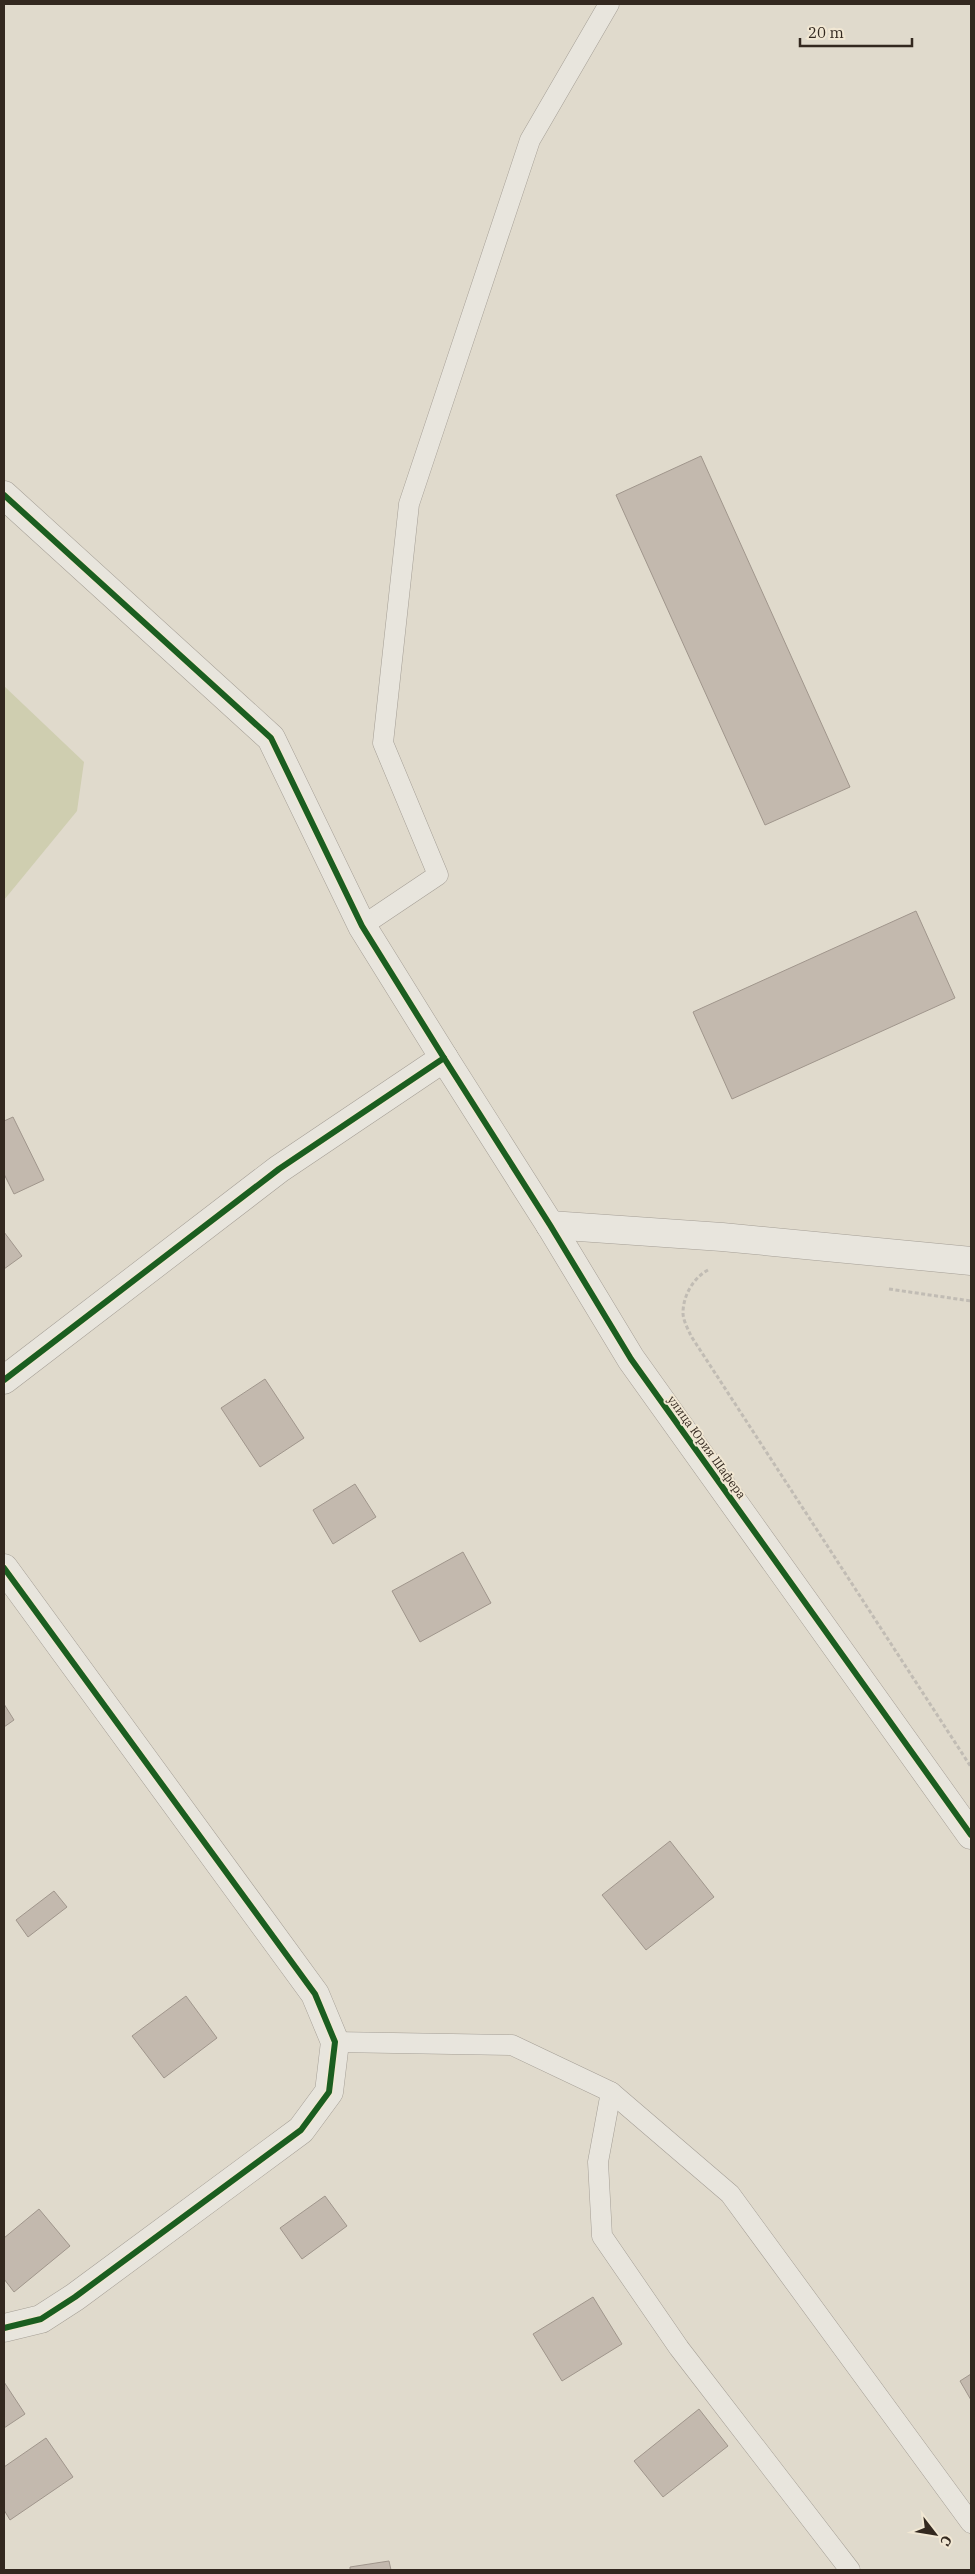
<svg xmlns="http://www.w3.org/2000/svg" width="975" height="2574" font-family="'IBM Plex Serif',serif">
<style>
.green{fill:#cfceb0}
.building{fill:#c3b9ae;stroke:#a0968c}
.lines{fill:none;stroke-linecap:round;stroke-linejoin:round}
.lane-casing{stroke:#a59f96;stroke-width:21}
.street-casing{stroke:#a59f96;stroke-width:29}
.path{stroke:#c1bcb4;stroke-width:3;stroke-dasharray:4 2.5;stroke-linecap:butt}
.lane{stroke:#e8e5dd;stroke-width:20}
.street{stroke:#e8e5dd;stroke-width:28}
.cycleway-casing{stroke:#f1e7d3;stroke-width:9}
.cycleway{stroke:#1b5e20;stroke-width:6}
.labels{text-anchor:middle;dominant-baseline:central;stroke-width:4;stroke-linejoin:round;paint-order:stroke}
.street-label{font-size:12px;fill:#33281f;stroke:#f1e7d3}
</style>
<rect width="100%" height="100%" fill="#e0dacc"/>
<!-- green -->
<path class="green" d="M4 686 84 762 77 811 4 900Z"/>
<!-- building -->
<g class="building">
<path d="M701 456 850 787 765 825 616 495Z"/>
<path d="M916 911 955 998 732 1099 693 1012Z"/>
<path d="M13 1117 44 1180 14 1194 4 1174V1121Z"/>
<path d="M4 1232 22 1256 4 1269Z"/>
<path d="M265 1379 304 1438 260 1467 221 1408Z"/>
<path d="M355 1484 376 1517 333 1544 313 1510Z"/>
<path d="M463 1552 491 1603 420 1642 392 1591Z"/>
<path d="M4 1704 14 1720 4 1727Z"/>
<path d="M670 1841 714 1897 646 1950 602 1895Z"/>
<path d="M54 1891 67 1907 28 1937 16 1920Z"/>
<path d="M186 1996 217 2038 164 2078 132 2036Z"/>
<path d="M325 2196 347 2226 302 2259 280 2228Z"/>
<path d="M39 2209 70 2246 14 2292 4 2279V2238Z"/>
<path d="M593 2297 622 2344 562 2381 533 2334Z"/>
<path d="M971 2374V2400L960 2381Z"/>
<path d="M4 2382 25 2414 4 2428Z"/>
<path d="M699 2409 728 2446 663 2497 634 2461Z"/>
<path d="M46 2438 73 2477 10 2520 4 2510V2467Z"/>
<path d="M389 2561 391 2570H350V2567Z"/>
</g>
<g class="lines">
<!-- lane casing -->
<g class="lane-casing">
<g id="lane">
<path d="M362 926 438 875 383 743 409 504 530 140 609 4"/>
<path d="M335 2042 512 2045 611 2092 730 2194 971 2523"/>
<path d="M611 2092 598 2162 602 2236 679 2348 850 2570"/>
</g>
</g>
<!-- street casing -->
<g class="street-casing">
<g id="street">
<path d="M4 495 271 738 362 926 444 1058 279 1169 4 1380"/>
<path d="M444 1058 550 1225 631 1359 971 1835"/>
<path d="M550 1225 722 1237 971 1261"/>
<path d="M4 1568 315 1994 335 2042 329 2092 301 2130 75 2297 41 2319 4 2328"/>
</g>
</g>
<!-- path -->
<g class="path">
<path d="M708 1270C693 1278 683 1296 683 1313 683 1320 688 1329 691 1336L971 1767"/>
<path d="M889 1289 971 1301"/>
</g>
<!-- lane -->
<use href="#lane" class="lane"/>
<!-- street -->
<use href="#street" class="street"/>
<!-- cycleway casing -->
<g class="cycleway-casing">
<g id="cycleway">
<path d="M4 495 271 738 362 926 444 1058 279 1169 4 1380"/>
<path d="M444 1058 550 1225 631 1359 971 1835"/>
<path d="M4 1568 315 1994 335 2042 329 2092 301 2130 75 2297 41 2319 4 2328"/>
</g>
</g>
<!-- cycleway -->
<use href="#cycleway" class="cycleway"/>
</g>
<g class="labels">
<!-- street labels -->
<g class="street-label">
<text transform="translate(707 1447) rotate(54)">улица Юрия Шафера</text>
</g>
</g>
<!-- border -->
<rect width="975" height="2574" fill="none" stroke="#33281f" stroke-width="10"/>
<!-- north arrow -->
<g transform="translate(935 2534) rotate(121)" stroke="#f1e7d3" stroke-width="4" paint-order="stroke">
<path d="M0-4L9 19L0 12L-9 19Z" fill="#33281f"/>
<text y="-8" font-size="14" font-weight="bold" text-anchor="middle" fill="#33281f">С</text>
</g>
<!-- scale -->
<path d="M800 38v8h112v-8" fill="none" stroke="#33281f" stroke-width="2.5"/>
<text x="808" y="38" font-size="15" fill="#33281f" stroke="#f1e7d3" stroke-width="4" paint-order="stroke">20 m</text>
</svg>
